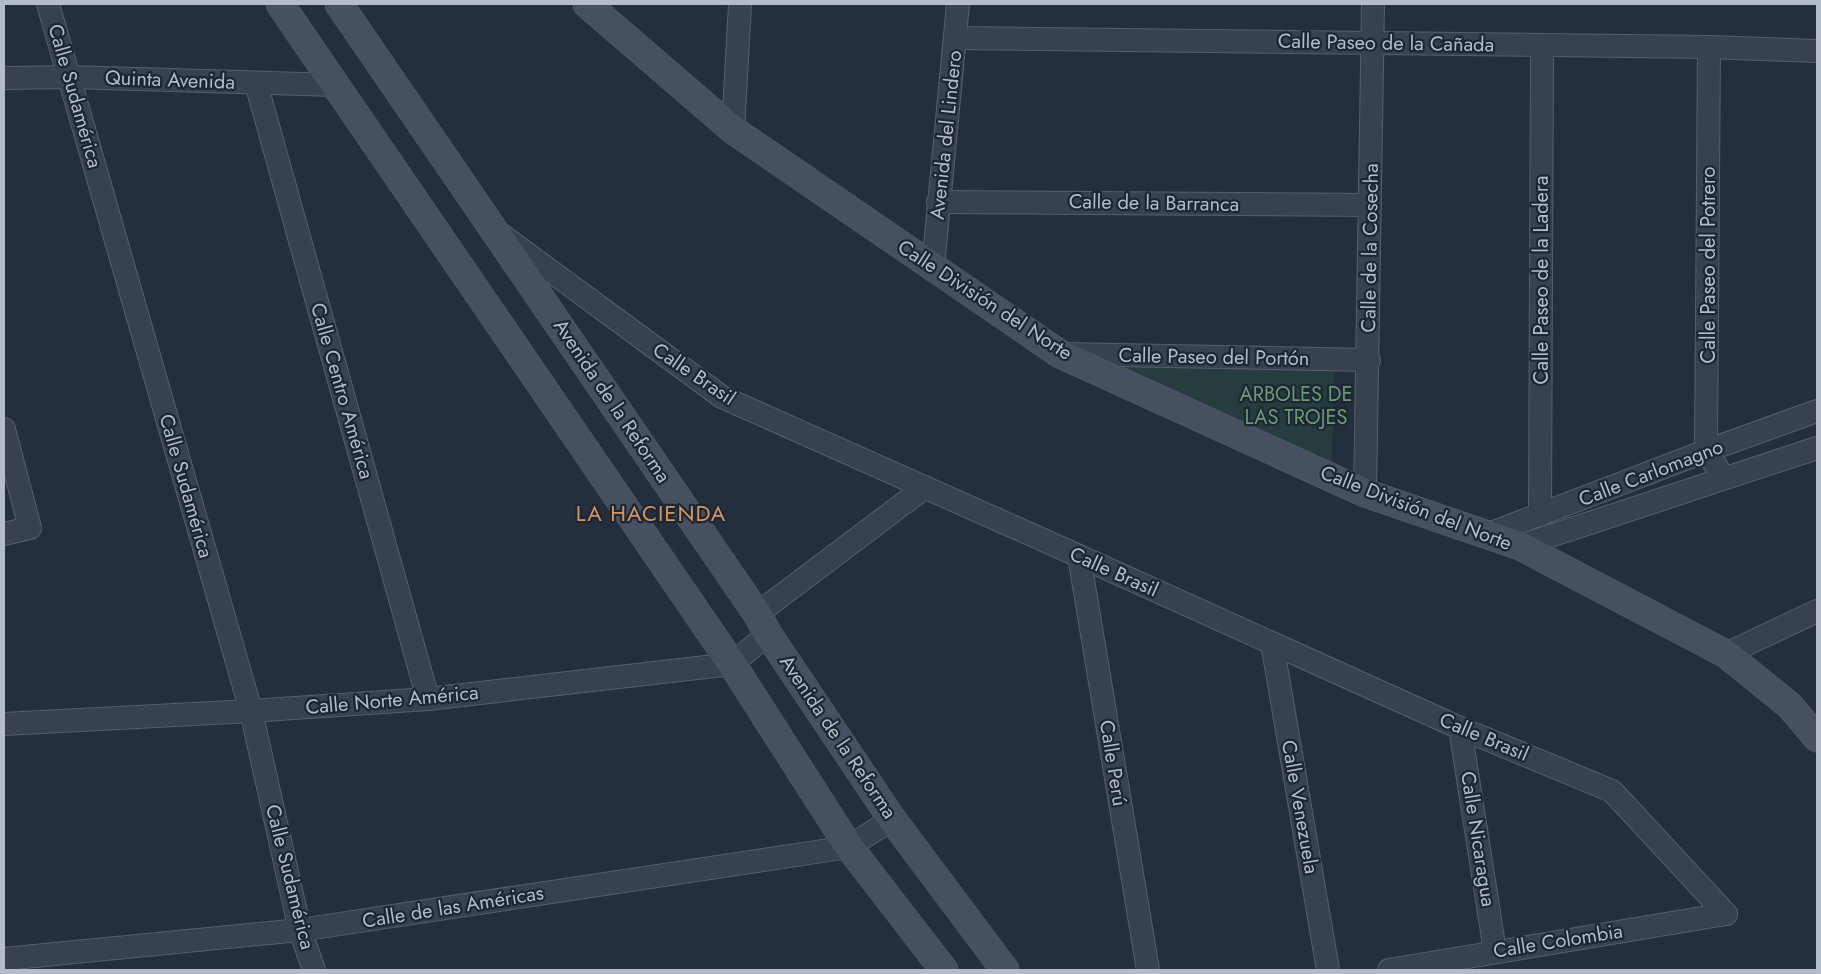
<svg xmlns="http://www.w3.org/2000/svg" width="1821" height="974" font-family="Jost,sans-serif">
<style>
.green{fill:#263c3f}
.lines{fill:none;stroke-linecap:round;stroke-linejoin:round}
.street-casing{stroke:#565f6c;stroke-width:24}
.secondary-casing{stroke:#565f6c;stroke-width:29}
.street{stroke:#38414e;stroke-width:22}
.secondary{stroke:#465061;stroke-width:28}
.labels{text-anchor:middle;dominant-baseline:central;stroke-width:4.5;stroke-linejoin:round;paint-order:stroke}
.street-label{font-size:20px;fill:#b4bcc9;stroke:#1d2633}
.park-label{font-size:20px;fill:#6b9a76;stroke:#1d2633}
.quarter-label{font-size:22px;letter-spacing:1px;fill:#d59563;stroke:#1d2633}
</style>
<rect width="100%" height="100%" fill="#242f3e"/>
<!-- green -->
<path class="green" d="M1087 359 1334 371 1332 463Z"/>
<g class="lines">
<!-- street casing -->
<g class="street-casing">
<g id="street">
<path d="M48 4 251 711 300 930 314 970"/>
<path d="M955 38 1709 47 1817 51"/>
<path d="M1709 47 1706 451 1724 478"/>
<path d="M4 78 69 77 336 85"/>
<path d="M256 83 428 699"/>
<path d="M733 130 740 4"/>
<path d="M938 202 1370 205"/>
<path d="M503 236 722 397 1079 556 1460 728 1612 791 1726 914"/>
<path d="M933 267 958 4"/>
<path d="M1064 354 1369 360"/>
<path d="M4 429 30 528 4 534"/>
<path d="M1365 493 1373 4"/>
<path d="M1540 515 1542 45"/>
<path d="M1486 535 1706 451 1817 411"/>
<path d="M1520 546 1817 448"/>
<path d="M1079 556 1148 970"/>
<path d="M757 614 924 488"/>
<path d="M1272 643 1328 970"/>
<path d="M1726 654 1817 611"/>
<path d="M4 724 251 711 428 699 732 664 768 634"/>
<path d="M1460 728 1495 951"/>
<path d="M4 959 300 930 849 847 892 819"/>
<path d="M1389 970 1726 914"/>
</g>
</g>
<!-- secondary casing -->
<g class="secondary-casing">
<g id="secondary">
<path d="M280 4 732 664 849 847 944 970"/>
<path d="M339 4 757 614 768 634 892 819 1005 970"/>
<path d="M587 4 733 130 1060 354 1365 493 1520 546 1726 654 1790 706 1817 738"/>
</g>
</g>
<!-- street -->
<use href="#street" class="street"/>
<!-- secondary -->
<use href="#secondary" class="secondary"/>
</g>
<g class="labels">
<!-- street labels -->
<g class="street-label">
<text transform="translate(1386 43) rotate(1)">Calle Paseo de la Cañada</text>
<text transform="translate(170 80) rotate(2)">Quinta Avenida</text>
<text transform="translate(75 96) rotate(74)">Calle Sudamérica</text>
<text transform="translate(946 135) rotate(-84)">Avenida del Lindero</text>
<text transform="translate(1154 203) rotate(1)">Calle de la Barranca</text>
<text transform="translate(1370 248) rotate(-89)">Calle de la Cosecha</text>
<text transform="translate(1708 265) rotate(-90)">Calle Paseo del Potrero</text>
<text transform="translate(1541 280) rotate(-90)">Calle Paseo de la Ladera</text>
<text transform="translate(985 300) rotate(33)">Calle División del Norte</text>
<text transform="translate(1214 357) rotate(1)">Calle Paseo del Portón</text>
<text transform="translate(694 374) rotate(34)">Calle Brasil</text>
<text transform="translate(342 391) rotate(74)">Calle Centro América</text>
<text transform="translate(612 401) rotate(56)">Avenida de la Reforma</text>
<text transform="translate(1651 473) rotate(-21)">Calle Carlomagno</text>
<text transform="translate(186 486) rotate(74)">Calle Sudamérica</text>
<text transform="translate(1416 508) rotate(21)">Calle División del Norte</text>
<text transform="translate(1114 572) rotate(24)">Calle Brasil</text>
<text transform="translate(392 700) rotate(-5)">Calle Norte América</text>
<text transform="translate(838 737) rotate(56)">Avenida de la Reforma</text>
<text transform="translate(1484 737) rotate(23)">Calle Brasil</text>
<text transform="translate(1113 763) rotate(81)">Calle Perú</text>
<text transform="translate(1300 807) rotate(80)">Calle Venezuela</text>
<text transform="translate(1478 839) rotate(81)">Calle Nicaragua</text>
<text transform="translate(290 877) rotate(76)">Calle Sudamérica</text>
<text transform="translate(453 907) rotate(-9)">Calle de las Américas</text>
<text transform="translate(1558 941) rotate(-9)">Calle Colombia</text>
</g>
<!-- park labels -->
<g class="park-label">
<text x="1296" y="394">ARBOLES DE<tspan x="1296" dy="23">LAS TROJES</tspan></text>
</g>
<!-- quarter labels -->
<g class="quarter-label">
<text x="651" y="513">LA HACIENDA</text>
</g>
</g>
<!-- border -->
<rect width="1821" height="974" fill="none" stroke="#b4bcc9" stroke-width="10"/>
</svg>
